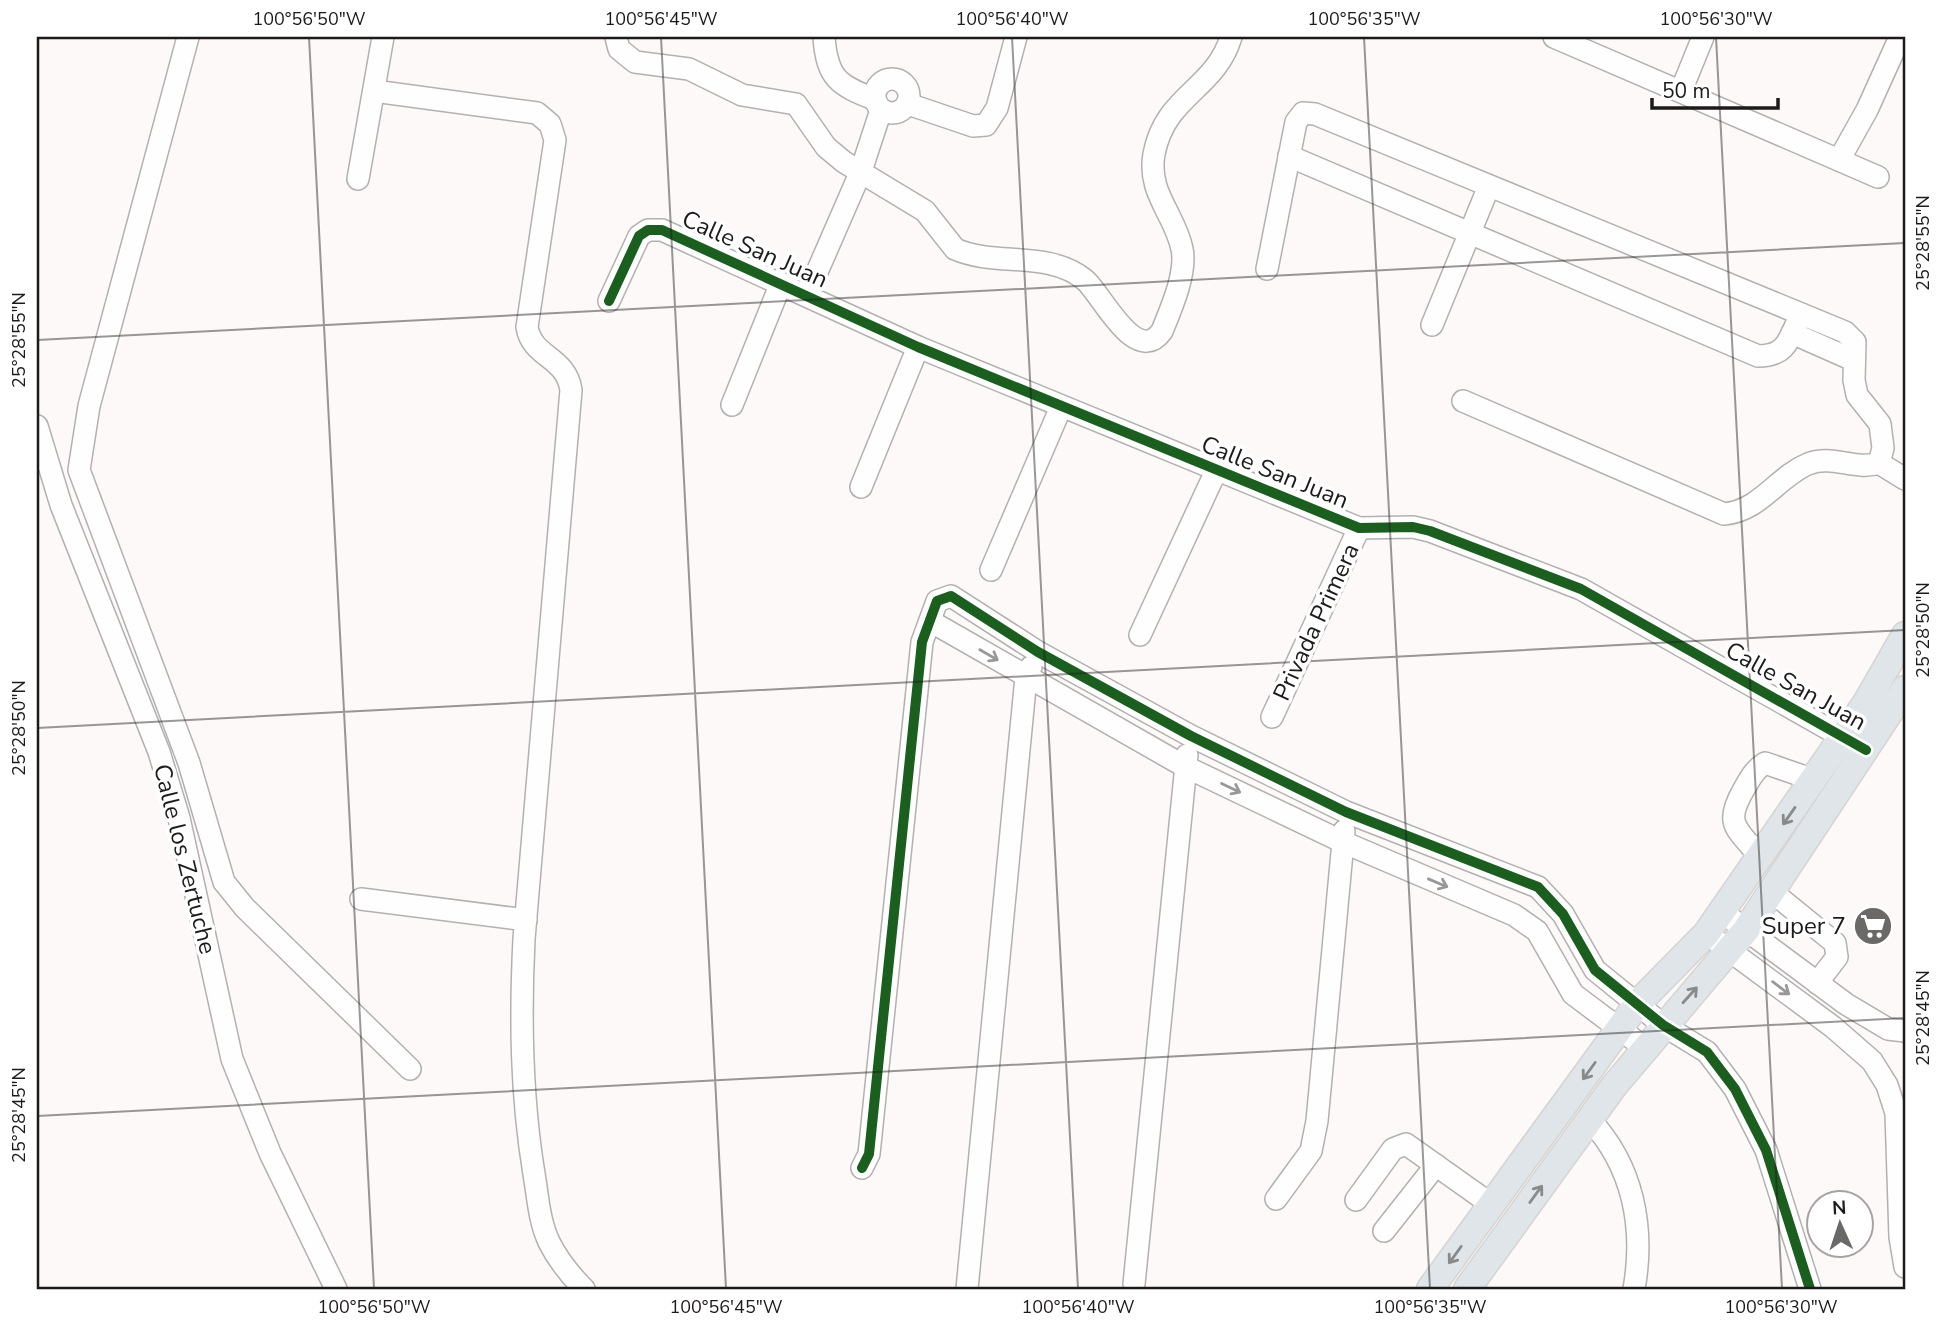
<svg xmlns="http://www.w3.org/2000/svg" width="1942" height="1326" font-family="'Nunito Sans',sans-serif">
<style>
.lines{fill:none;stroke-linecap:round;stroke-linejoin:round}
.minor-casing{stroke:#b3b0b0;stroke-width:24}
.major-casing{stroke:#d6d3d3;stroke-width:29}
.minor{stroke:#fffefe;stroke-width:21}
.major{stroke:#dfe5e9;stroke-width:26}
.cycleway-casing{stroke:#fff;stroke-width:15}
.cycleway{stroke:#1b5e20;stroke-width:10}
.oneway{stroke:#999797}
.oneway2{stroke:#888a8c}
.ticks{fill:none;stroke:#1d1a1a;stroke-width:2;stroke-opacity:0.45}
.labels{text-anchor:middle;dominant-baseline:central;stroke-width:7;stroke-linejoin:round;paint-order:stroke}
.street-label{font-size:24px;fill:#1d1a1a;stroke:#fff}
.poi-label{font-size:24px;fill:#1d1a1a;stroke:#fff;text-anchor:end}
.neatline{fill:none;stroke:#1d1a1a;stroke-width:2.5}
.ticks-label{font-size:18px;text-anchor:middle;fill:#1d1a1a}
</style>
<rect width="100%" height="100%" fill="#fdf9f9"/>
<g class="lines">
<!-- minor casing -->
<g class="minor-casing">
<g id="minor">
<path d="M188 37 89 406 79 470 189 763 224 882 245 908 410 1069"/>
<path d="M616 37 619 49 635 62 689 69 742 95 796 104 826 147 844 162 925 211 955 249C996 267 1049 250 1085 280 1101 293 1136 368 1162 331 1171 309 1187 273 1182 249 1175 214 1147 193 1154 154 1165 95 1215 90 1231 37"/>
<path d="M824 37C827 78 838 85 874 99"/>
<path d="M1554 37 1878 177"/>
<circle cx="892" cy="96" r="17"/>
<path d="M374 91 537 113 550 124 555 140 527 327C532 358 566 356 571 390L524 939C520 1019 521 1095 534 1174 538 1197 539 1221 549 1242 558 1260 570 1275 584 1289"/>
<path d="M1681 91 1703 37"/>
<path d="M908 104 973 126 986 125 997 108 1016 37"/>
<path d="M1289 156 1758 356C1788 356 1789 338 1801 314"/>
<path d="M1839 160 1867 110 1900 37"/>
<path d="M358 179 383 37"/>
<path d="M1267 269 1296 122 1303 113 1315 114 1845 332 1855 342 1854 380 1857 395 1880 424 1883 448 1879 463C1856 471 1832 454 1808 464 1777 477 1760 511 1724 514L1463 401"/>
<path d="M807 295 861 171 881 110"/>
<path d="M609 301 639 236 648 230H662L918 347 1359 528 1413 527 1430 531 1581 589 1855 744"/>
<path d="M1432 325 1489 186"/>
<path d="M1792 333 1853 360"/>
<path d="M732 405 781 283"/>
<path d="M37 426 61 505 159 752 179 818 232 1059 270 1153 336 1289"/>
<path d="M1879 463 1905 479"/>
<path d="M861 487 918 347"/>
<path d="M991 570 1061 407"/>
<path d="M930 621 1184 766 1343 842 1514 915 1537 931 1573 994 1645 1048"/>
<path d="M1140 635 1216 471"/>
<path d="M1272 717 1359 528"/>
<path d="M1760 857C1737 828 1723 825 1744 789 1750 779 1754 770 1765 763L1814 780"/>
<path d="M1771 891 1835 943 1837 957 1817 983"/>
<path d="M361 899 526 920"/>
<path d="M1722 912 1846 1004 1888 1029 1905 1031"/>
<path d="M1718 942 1833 1027 1872 1061 1887 1085 1896 1113 1900 1237 1905 1267"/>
<path d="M1590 1120C1633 1166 1645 1227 1634 1289"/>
<path d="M862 1168 869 1154 922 642 937 601 951 596 1038 652 1191 736 1346 812 1538 887 1563 914 1595 970 1663 1025 1707 1052 1735 1089 1766 1150 1810 1289"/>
<path d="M1276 1199 1311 1151 1317 1121 1344 831"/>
<path d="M1356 1200 1393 1149 1406 1144 1492 1205"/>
<path d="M1384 1231 1436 1165"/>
<path d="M1134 1284 1187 755"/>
<path d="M967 1289 1026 677 1031 667"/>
</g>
</g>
<!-- major casing -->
<g class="major-casing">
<g id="major">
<path d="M1430 1289 1638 1003 1706 934 1866 703 1905 635"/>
<path d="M1467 1289 1614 1086 1746 930 1905 689"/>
</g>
</g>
<!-- minor -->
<use href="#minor" class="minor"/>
<!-- major -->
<use href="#major" class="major"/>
<!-- cycleway casing -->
<g class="cycleway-casing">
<g id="cycleway">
<path d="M609 301 639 236 648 230H662L918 347 1359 528 1413 527 1430 531 1581 589 1866 750"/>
<path d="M862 1168 869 1154 922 642 937 601 951 596 1038 652 1191 736 1346 812 1538 887 1563 914 1595 970 1663 1025 1707 1052 1735 1089 1766 1150 1810 1289"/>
</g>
</g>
<!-- cycleway -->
<use href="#cycleway" class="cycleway"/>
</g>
<!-- one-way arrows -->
<defs><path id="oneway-shaft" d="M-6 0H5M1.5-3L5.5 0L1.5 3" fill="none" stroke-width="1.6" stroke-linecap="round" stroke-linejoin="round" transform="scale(1.75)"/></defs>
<g class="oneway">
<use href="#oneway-shaft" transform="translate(989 655) rotate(30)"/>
<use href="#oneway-shaft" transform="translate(1231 788) rotate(26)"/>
<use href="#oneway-shaft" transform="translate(1438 883) rotate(23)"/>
<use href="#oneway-shaft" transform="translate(1781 988) rotate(37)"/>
</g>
<g class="oneway2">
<use href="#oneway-shaft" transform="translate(1789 816) rotate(125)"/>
<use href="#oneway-shaft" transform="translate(1690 995) rotate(-48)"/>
<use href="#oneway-shaft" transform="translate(1589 1071) rotate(126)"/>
<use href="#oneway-shaft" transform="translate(1536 1194) rotate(-54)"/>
<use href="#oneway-shaft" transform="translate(1455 1255) rotate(126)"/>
</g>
<!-- ticks -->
<path class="ticks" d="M309 37 374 1289M661 37 726 1289M1012 37 1078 1289M1364 37 1430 1289M1716 37 1782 1289M37 340 1905 243M37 728 1905 630M37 1116 1905 1018"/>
<!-- icons -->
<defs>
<g id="supermarket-disc" transform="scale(2.0125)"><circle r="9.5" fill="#6b6868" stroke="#fff"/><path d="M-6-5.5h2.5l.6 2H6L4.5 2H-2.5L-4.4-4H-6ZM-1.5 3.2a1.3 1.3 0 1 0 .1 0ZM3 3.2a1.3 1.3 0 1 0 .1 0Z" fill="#fff"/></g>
</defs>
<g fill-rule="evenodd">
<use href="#supermarket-disc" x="1873" y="926"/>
</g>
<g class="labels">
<!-- street labels -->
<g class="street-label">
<text transform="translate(755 249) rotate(24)">Calle San Juan</text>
<text transform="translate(1275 472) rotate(22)">Calle San Juan</text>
<text transform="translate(1316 622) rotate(-65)">Privada Primera</text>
<text transform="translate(1796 686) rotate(29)">Calle San Juan</text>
<text transform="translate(185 859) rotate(76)">Calle los Zertuche</text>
</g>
<!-- poi labels -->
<g class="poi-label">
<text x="1846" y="926">Super 7</text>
</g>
</g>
<!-- border -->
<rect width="1942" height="1326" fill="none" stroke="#ffffff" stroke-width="77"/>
<!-- north arrow -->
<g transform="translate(1840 1224) rotate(357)"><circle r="33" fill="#ffffff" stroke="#a5a3a3" stroke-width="2"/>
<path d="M0-5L12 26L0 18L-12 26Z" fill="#6b6868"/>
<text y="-10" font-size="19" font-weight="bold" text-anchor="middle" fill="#1d1a1a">N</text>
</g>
<!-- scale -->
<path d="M1652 98v10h126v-10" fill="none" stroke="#1d1a1a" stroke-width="3.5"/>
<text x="1662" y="98" font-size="21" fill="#1d1a1a" stroke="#ffffff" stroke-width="5" paint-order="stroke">50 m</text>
<rect x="38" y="38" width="1866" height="1250" class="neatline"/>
<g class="ticks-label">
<text x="309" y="25">100°56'50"W</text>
<text x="661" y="25">100°56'45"W</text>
<text x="1012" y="25">100°56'40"W</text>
<text x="1364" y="25">100°56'35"W</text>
<text x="1716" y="25">100°56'30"W</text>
<text transform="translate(1923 243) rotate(-90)" y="6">25°28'55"N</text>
<text transform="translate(19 340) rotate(-90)" y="6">25°28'55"N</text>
<text transform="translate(1923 630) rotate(-90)" y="6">25°28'50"N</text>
<text transform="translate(19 728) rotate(-90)" y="6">25°28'50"N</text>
<text transform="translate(1923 1018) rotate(-90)" y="6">25°28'45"N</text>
<text transform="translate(19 1115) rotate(-90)" y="6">25°28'45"N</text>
<text x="374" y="1313">100°56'50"W</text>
<text x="726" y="1313">100°56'45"W</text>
<text x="1078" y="1313">100°56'40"W</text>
<text x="1430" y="1313">100°56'35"W</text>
<text x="1781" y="1313">100°56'30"W</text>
</g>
</svg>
